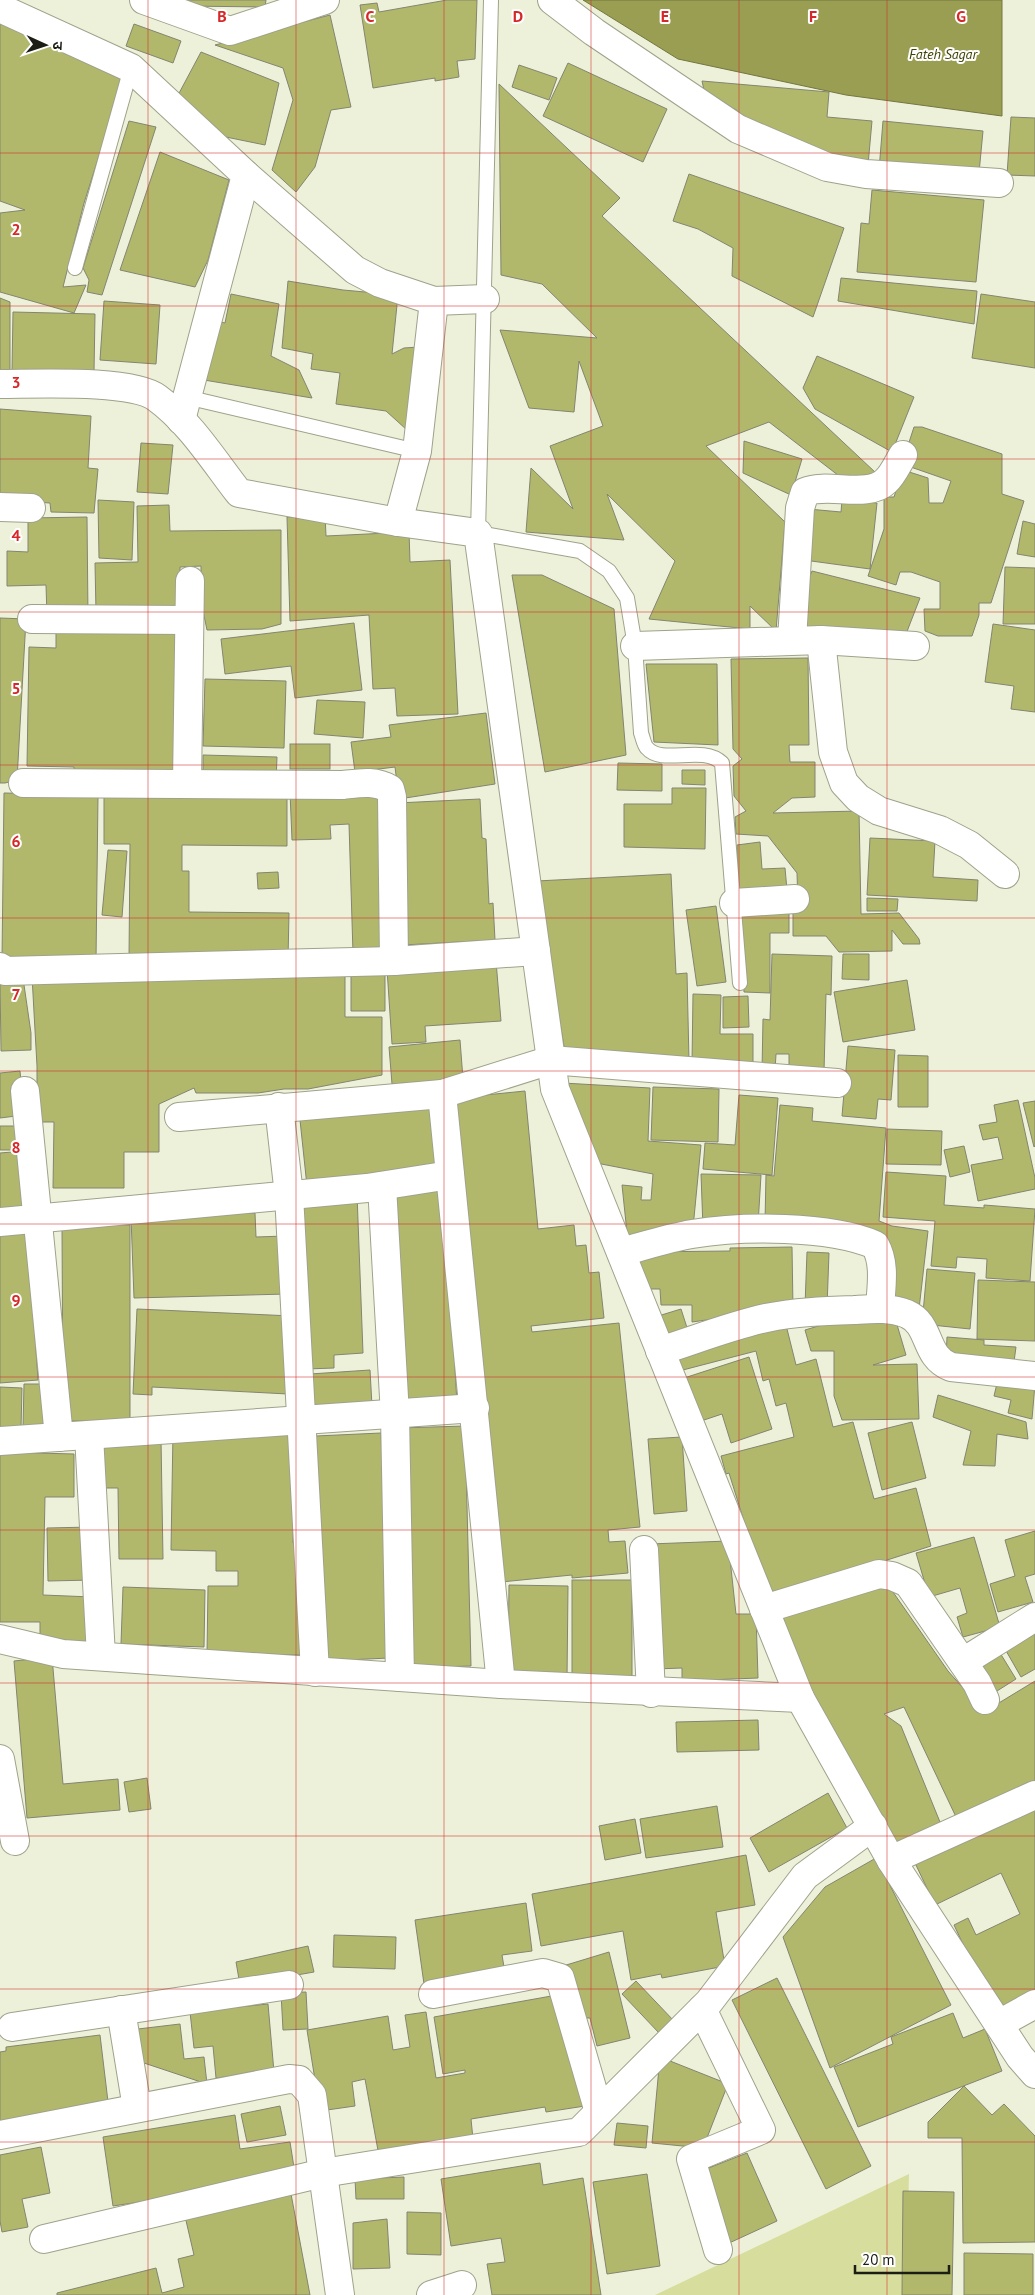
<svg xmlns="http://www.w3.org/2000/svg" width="1035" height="2295" font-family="'PT Sans','Noto Sans Devanagari',sans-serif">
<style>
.green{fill:#d7dd9d}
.water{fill:#999e52;stroke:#747740}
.building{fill:#b2b86b;stroke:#838570}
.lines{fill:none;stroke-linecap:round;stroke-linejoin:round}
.lane-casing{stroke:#9fa28b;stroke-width:16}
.street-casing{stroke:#9fa28b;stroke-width:30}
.lane{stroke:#fff;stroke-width:14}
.street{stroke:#fff;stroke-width:28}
.grid{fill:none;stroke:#d62828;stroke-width:1;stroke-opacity:0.55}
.labels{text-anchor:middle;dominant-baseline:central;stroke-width:4;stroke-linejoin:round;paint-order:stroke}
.water-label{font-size:14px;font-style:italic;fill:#3f4204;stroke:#fff}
.grid-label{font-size:16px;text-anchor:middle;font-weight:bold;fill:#d62828;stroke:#fff;stroke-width:4;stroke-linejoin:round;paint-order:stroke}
</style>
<rect width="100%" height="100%" fill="#eef1d9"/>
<!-- green -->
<path class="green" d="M909 2174 906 2295H655Z"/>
<!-- water -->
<path class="water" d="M583 0H1002V116L846 95 678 59Z"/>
<!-- building -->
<g class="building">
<path d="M166 0H266L265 7 184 6Z"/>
<path d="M447 0H477L475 59 457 61 459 77 435 81V78L373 88 360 5 377 3 379 12Z"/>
<path d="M330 15 351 107 331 110 315 167 296 192 272 170 293 100 283 68 215 45Z"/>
<path d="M0 18 125 74 84 203 63 287 86 285 74 313 0 292V213L25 210 0 201Z"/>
<path d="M134 24 181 41 173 63 126 46Z"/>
<path d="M201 52 279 83 265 145 221 136 177 97Z"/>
<path d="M568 63 667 109 643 162 543 116Z"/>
<path d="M519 65 557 78 549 100 512 87Z"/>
<path d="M702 81 829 92 827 117 872 121 868 165 763 133 735 109 706 99Z"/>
<path d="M499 84 620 198 602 216 876 473 843 479 769 422 706 446 785 522 776 631 750 606V629L649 619 675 561 607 494 624 540 526 532 531 468 573 509 550 446 603 426 579 361 574 412 529 408 500 330 597 338 542 284 501 275Z"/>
<path d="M1011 117 1035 118V176L1007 175Z"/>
<path d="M129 121 156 127 102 295 87 292 89 280 83 268Z"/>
<path d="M883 121 983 131 979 173 879 170Z"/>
<path d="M160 152 229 180 208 260 195 287 120 270Z"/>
<path d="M689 174 844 228 813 317 732 276 733 248 698 229 673 221Z"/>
<path d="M872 190 984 200 976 282 857 272 861 223 869 224Z"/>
<path d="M841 278 977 291 974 324 838 301Z"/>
<path d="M288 281 343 290 398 295 392 354 404 348 419 347 407 430 386 411 336 404 340 373 311 369 313 354 282 348Z"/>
<path d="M231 294 279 304 271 356 299 370 312 398 204 380 216 321 225 323Z"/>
<path d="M981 294 1035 302V368L972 358Z"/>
<path d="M0 298 10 302V374H0Z"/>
<path d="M104 301 160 305 156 364 100 360Z"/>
<path d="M13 312 95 314 94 372 12 370Z"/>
<path d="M817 356 914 397 892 452 815 409 803 388Z"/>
<path d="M0 409 91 416 88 468 98 469 94 513 51 512 50 503 0 500Z"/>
<path d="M914 427H922L1002 454V494L1024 501 991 603H979V615L972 636H938L925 631 924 609H940V582L911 572H900L896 585 868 576 884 529V497H894L903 470 928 478 929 503H943L951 481 902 464Z"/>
<path d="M744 441 802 459 791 495 743 473Z"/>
<path d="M141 443 173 445 168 494 137 492Z"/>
<path d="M98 500 134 502 132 560 99 558Z"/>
<path d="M842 500 877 503 870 569 804 560 808 509 841 512Z"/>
<path d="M169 505 170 531 281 530V624L262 629 207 630 201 601V566L180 567V616L96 612 95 563 138 562 137 506Z"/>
<path d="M325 515 326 536 409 532 410 562 450 560 458 714 397 716 395 688 373 689 369 615 290 621 287 517Z"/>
<path d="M87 517 88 617 47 616 46 585 7 586V551L28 552V518Z"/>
<path d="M1023 521 1035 524V557L1017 554Z"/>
<path d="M1005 567 1035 568V624H1003Z"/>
<path d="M812 571 920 598 906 634 798 629 804 591Z"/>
<path d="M512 575H542L614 609 626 755 545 772Z"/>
<path d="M0 618 26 619 17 780 5 783H0Z"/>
<path d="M56 622 179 625 176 773 74 770V767L27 766 29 647 56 648Z"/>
<path d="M354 623 362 690 295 698 291 666 225 674 221 639Z"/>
<path d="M993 624 1035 630V712L1011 709 1014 686 985 682Z"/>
<path d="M808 658 809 745H789L790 762H815V797L792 798 773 813 859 811 861 914 899 913 919 939 920 944H903L892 930V951L839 952 826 936H793V906H798L797 873 768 836 736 834 735 817 746 811 734 796 733 766 742 759 733 749 731 659Z"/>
<path d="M646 664H717L718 745 654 742Z"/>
<path d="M205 679 286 681 284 748 203 746Z"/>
<path d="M317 700 365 702 363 738 314 734Z"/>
<path d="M486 713 495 784 399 799 395 767 355 772 351 742 391 737 389 725Z"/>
<rect x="290" y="744" width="40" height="25"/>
<path d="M203 755 277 757 276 782 203 780Z"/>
<path d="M618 763 662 764V791L617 790Z"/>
<path d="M682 770H705V785L682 784Z"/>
<path d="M104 787 287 788V846L182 845V871H189V912L289 913 288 959H129L130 844H104Z"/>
<path d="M672 788H706L705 849 624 847V804H672Z"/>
<path d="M384 789 390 951 353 953 349 824 330 825 331 839 292 840 290 792Z"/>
<path d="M4 793 98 795 96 960 2 959Z"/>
<path d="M480 799 482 838 486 839 489 904 493 903 495 940 403 945 397 803Z"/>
<path d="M870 838 935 841 933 877 978 880 977 901 867 895Z"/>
<path d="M760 842 762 869 785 868 787 890 738 897 737 845Z"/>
<path d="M108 850 127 851 122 917 102 915Z"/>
<path d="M278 872 279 888 258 889 257 873Z"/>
<path d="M671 874 676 974 687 973 689 1061 565 1053 537 881Z"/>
<path d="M867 898 898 899 897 911H867Z"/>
<path d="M716 906 726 982 697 986 686 910Z"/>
<path d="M741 913H789V933H770V993L744 992Z"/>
<path d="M772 954 832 956 831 995 826 994 824 1072 789 1071V1054H776L775 1071H762L763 1019 770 1020Z"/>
<path d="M843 954H869V980L842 979Z"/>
<path d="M496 961 501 1021 425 1026 426 1042 392 1044 387 969Z"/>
<path d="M351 973 385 974V1011H351Z"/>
<path d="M32 976H345V1017H382V1075L308 1089H284L258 1093H196L194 1088 159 1104V1152H124V1188H53L54 1122H37V1066Z"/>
<path d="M23 978 31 1033V1050L1 1051 0 980Z"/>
<path d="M907 980 915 1030 843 1042 834 992Z"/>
<path d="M693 994 721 995 720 1034H753V1064L692 1063Z"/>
<path d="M748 996 749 1027 723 1028V997Z"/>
<path d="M460 1040 463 1079 392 1084 389 1047Z"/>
<path d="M848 1046 895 1050 891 1100 878 1099 876 1119 842 1116Z"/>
<path d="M898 1055 928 1056V1107H898Z"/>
<path d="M20 1071 24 1115 0 1118V1073Z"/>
<path d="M563 1083 650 1088 648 1141 701 1145 693 1228 628 1242 622 1185 642 1187 641 1200H651L653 1174 591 1162Z"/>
<path d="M653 1087 719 1089 718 1142 651 1140Z"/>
<path d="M525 1091 538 1229 574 1225 576 1246 586 1245 589 1273 599 1272 604 1318 531 1326 532 1332 619 1323 640 1527 608 1530 609 1542 625 1541 628 1573 572 1578V1575L501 1582 446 1099Z"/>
<path d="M739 1095 778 1098 772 1175 703 1169 705 1143 735 1145Z"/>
<path d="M1018 1100 1035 1178V1189L978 1201 971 1165 1003 1159 998 1137 983 1140 979 1125 997 1122 994 1105Z"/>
<path d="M1035 1101V1146L1034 1147 1023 1103Z"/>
<path d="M436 1105 443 1171 307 1186 300 1120Z"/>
<path d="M780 1105 813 1108 812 1121 886 1128 879 1221 892 1226 928 1231 919 1309 886 1304 860 1231 765 1222 766 1175 774 1176Z"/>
<rect x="0" y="1126" width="22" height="24"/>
<path d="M887 1129 942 1131 941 1165 886 1164Z"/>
<path d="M964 1146 970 1172 950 1177 944 1150Z"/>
<path d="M24 1151 28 1207 0 1209V1153Z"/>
<path d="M886 1172 946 1176 944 1205 984 1208V1205L1035 1209 1030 1281 986 1278 987 1259 957 1257 956 1268 931 1266 935 1221 883 1217Z"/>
<path d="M701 1174 761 1175 758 1225 703 1228Z"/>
<path d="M444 1187 457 1403 399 1407 386 1190Z"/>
<path d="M357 1194 363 1353 334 1355V1368L306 1369 299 1196Z"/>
<path d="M255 1213 256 1237 285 1236 287 1294 134 1298 131 1217Z"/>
<path d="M62 1225H130V1421H63Z"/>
<path d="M28 1230 38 1380 0 1383V1232Z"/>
<path d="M792 1247 793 1308 692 1322V1305H661L660 1289H640L639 1252 730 1251V1248Z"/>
<path d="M807 1252 829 1253 827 1307 805 1306Z"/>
<path d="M927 1269 975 1273 970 1329 922 1324Z"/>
<path d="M978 1280 1035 1282V1341L977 1339Z"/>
<path d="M137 1309 292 1316 288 1394 152 1387V1395L133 1394Z"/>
<path d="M681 1309 690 1337 664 1342 655 1317Z"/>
<path d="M895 1318 906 1355 873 1365 917 1364 919 1419 842 1420 834 1396V1351H811L805 1330 825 1324Z"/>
<path d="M785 1321 796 1365 816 1359 833 1427 853 1422 874 1499 916 1488 931 1546 768 1598 729 1473 726 1474 721 1456 794 1437 786 1403 776 1406 769 1379 763 1381 756 1351 679 1371 674 1350Z"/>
<path d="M947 1337 984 1340V1345L1016 1347 1013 1369 946 1360Z"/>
<path d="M749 1357 772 1429 731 1443 722 1414 695 1423 681 1379Z"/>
<path d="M370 1370 372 1406 313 1410 310 1374Z"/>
<path d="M999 1375 1035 1384 1032 1419 1008 1413 1011 1400 994 1396Z"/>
<path d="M24 1384H47L46 1427H23Z"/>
<path d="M0 1387 22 1388 21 1428H0Z"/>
<path d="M938 1395 1026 1422 1028 1439 997 1434 995 1466 963 1465 971 1431 933 1417Z"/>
<path d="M912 1422 926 1478 882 1490 868 1433Z"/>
<path d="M465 1426 471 1666 406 1668 399 1428Z"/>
<path d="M173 1432 296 1433 293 1543H303L302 1655 207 1654 208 1586H238V1571H216V1551L171 1550Z"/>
<path d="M381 1433 389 1658 324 1661 316 1436Z"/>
<path d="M682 1437 687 1511 654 1514 648 1439Z"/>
<path d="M161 1439 163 1559H119L118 1488H100V1440Z"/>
<path d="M0 1452 74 1454V1497H45L43 1595 92 1597 91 1642 40 1640V1622H0Z"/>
<path d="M91 1527 93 1580 48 1581 47 1528Z"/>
<path d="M1035 1531V1574L1025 1577 1033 1602 998 1612 990 1584 1015 1576 1005 1540Z"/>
<path d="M974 1537 1000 1627 963 1637 957 1617 967 1613 960 1588 929 1597 916 1553Z"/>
<path d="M728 1541 736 1614H756L758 1678 682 1681V1668L655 1669 650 1544Z"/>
<rect x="572" y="1580" width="60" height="101"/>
<path d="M886 1582 948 1671 984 1712 1035 1681V1785L957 1819 904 1707 884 1714 901 1726 942 1827 898 1845 823 1715 778 1619Z"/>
<path d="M509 1585 568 1586 567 1679 508 1678Z"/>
<path d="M123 1587 205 1590 204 1647 121 1644Z"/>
<path d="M1035 1630V1669L1021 1677 1001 1642Z"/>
<path d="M997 1648 1016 1679 989 1696 970 1665Z"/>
<path d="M52 1657 63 1784 118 1779 120 1810 27 1818 14 1661Z"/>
<path d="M758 1720 759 1750 677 1752 676 1722Z"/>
<path d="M147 1778 151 1809 129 1812 124 1782Z"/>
<path d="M828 1793 847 1828 769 1872 750 1838Z"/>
<path d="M717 1806 723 1847 646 1858 640 1819Z"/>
<path d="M1035 1806V1992L995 2012 954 1925 968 1918 976 1935 1020 1914 1001 1873 935 1905 915 1863Z"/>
<path d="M635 1819 641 1853 605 1860 599 1826Z"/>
<path d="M746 1855 755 1905 716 1912 725 1966 662 1978 661 1974 631 1980 623 1931 541 1946 532 1894Z"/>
<path d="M876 1858 951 2005 830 2068 783 1937 825 1887Z"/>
<path d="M526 1903 532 1951 502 1955 505 1973 424 1984 415 1920Z"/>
<path d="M334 1935 396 1937 395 1969 333 1967Z"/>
<path d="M308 1946 314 1972 240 1985 236 1962Z"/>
<path d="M609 1952 630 2038 597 2046 590 2018H580L563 1966Z"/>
<path d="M777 1978 871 2166 826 2189 732 2000Z"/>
<path d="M636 1981 674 2021 660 2034 622 1994Z"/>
<path d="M306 1992 308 2029 283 2030 281 1993Z"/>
<path d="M557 1995 585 2106 546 2112 545 2107 471 2119 473 2139 379 2156 365 2079 352 2082 355 2106 320 2111 307 2030 388 2016 393 2050 410 2047 405 2015 426 2012 436 2078 465 2073V2070L443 2074 434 2017Z"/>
<path d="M268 2004 274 2072 216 2078 213 2046 194 2048 190 2012Z"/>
<path d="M953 2013 963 2038 985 2029 1002 2071 858 2127 834 2067 893 2044 891 2037Z"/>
<path d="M180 2024 184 2059 204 2057 207 2084 141 2062 138 2029Z"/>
<path d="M100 2035 109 2110 0 2124V2052L6 2051V2047Z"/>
<path d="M660 2057 728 2084 703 2148 652 2143Z"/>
<path d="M964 2086 992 2115 1004 2104 1035 2136V2242L963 2243 962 2138H928V2122Z"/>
<path d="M280 2106 286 2135 247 2142 241 2114Z"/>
<path d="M235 2115 240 2149 290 2142 295 2174 198 2188 199 2193 113 2206 103 2137Z"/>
<path d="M617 2123 648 2126 646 2148 614 2145Z"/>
<path d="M41 2147 50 2193 22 2199 28 2227 2 2232 0 2221V2155Z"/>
<path d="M747 2153 777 2221 727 2244 701 2171Z"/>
<path d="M540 2163 543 2185 583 2178 601 2295H492L487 2264 505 2262 501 2238 451 2246 441 2179Z"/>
<path d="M647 2174 660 2266 607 2274 593 2182Z"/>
<path d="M404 2177V2199H356L355 2179Z"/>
<path d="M903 2191 954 2192 952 2295H902Z"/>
<path d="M291 2194 310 2295H57V2293L156 2268 162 2293 184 2287 178 2259 194 2255 184 2212Z"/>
<path d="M407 2212 441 2213V2255L407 2254Z"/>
<path d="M387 2219 390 2268 353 2269V2223Z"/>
<path d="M964 2253 1033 2254V2295H964Z"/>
</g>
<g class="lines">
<!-- lane casing -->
<g class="lane-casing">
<g id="lane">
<path d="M491 0 478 533 580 551 609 571 627 598 635 646 641 733C643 738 644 745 647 748 662 766 702 744 722 763L740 983"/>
<path d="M75 268 131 68"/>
<path d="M186 397 417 451"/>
</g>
</g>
<!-- street casing -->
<g class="street-casing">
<g id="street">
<path d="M144 0 230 31 325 0"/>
<path d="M552 0 594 32 738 129 827 167 866 174 999 183"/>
<path d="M0 8 131 68 246 175 181 420"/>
<path d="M246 175 355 270 380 283 434 301 485 299"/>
<path d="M0 384C35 384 132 379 157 398 190 422 214 461 239 493L398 522 478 533 555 1089 800 1698 891 1860 1020 2057 1035 2074"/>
<path d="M0 507 31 508"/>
<path d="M398 522 417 451 434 301"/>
<path d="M32 619 188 620"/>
<path d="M792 640 800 508 805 492C827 482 868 499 886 481 893 475 898 463 903 455"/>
<path d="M821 640 833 752 844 783 858 798 879 811 940 830 969 845 1005 874"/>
<path d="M635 646 821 640 915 646"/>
<path d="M23 783 343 785C360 783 375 780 390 789L392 797 394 961"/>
<path d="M187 783 190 581"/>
<path d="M734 903 795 899"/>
<path d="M0 967 5 971 394 961 536 951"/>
<path d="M25 1091 59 1437"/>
<path d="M279 1107 289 1195 315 1672"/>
<path d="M179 1117 442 1094"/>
<path d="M382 1186 395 1415 400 1677"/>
<path d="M0 1222 367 1188 450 1175"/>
<path d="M621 1252C644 1246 668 1238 692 1234 741 1226 829 1225 875 1245 886 1264 881 1287 880 1309"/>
<path d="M660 1351C695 1340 730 1326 766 1318 795 1312 824 1311 854 1310 871 1309 890 1307 907 1314 932 1325 923 1356 951 1367L1035 1376"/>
<path d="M89 1435 101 1656"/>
<path d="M0 1441 475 1408"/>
<path d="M644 1550 651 1693"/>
<path d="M764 1609 879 1574 892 1576 908 1583 977 1683 985 1700"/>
<path d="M0 1639 63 1654 501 1684 800 1698"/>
<path d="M963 1662 1035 1617"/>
<path d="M501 1684 442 1094 551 1060 837 1083"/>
<path d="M0 1759 15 1841"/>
<path d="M891 1860 1035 1795"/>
<path d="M433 1994 543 1973 560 1978 599 2112"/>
<path d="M702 2009 761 2130 691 2159 718 2250"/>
<path d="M121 2010 137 2108"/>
<path d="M999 2024 1035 2004"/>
<path d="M12 2027 289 1985"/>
<path d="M0 2135 289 2079 299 2080 312 2095 340 2295"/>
<path d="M44 2239 323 2173 579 2132 709 2002 805 1876 873 1826"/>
<path d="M431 2295 462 2285"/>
</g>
</g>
<!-- lane -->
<use href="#lane" class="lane"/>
<!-- street -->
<use href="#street" class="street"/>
</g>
<!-- grid -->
<path class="grid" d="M148 0V2295M296 0V2295M444 0V2295M591 0V2295M739 0V2295M887 0V2295M0 153H1035M0 306H1035M0 459H1035M0 612H1035M0 765H1035M0 918H1035M0 1071H1035M0 1224H1035M0 1377H1035M0 1530H1035M0 1683H1035M0 1836H1035M0 1989H1035M0 2142H1035"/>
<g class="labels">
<!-- water labels -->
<g class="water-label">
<text x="943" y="54">Fateh Sagar</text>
</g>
</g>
<g class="grid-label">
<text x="222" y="22">B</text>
<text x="370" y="22">C</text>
<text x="518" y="22">D</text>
<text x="665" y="22">E</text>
<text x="813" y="22">F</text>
<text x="961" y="22">G</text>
<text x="16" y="235">2</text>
<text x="16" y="388">3</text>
<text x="16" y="541">4</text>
<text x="16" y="694">5</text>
<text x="16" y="847">6</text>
<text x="16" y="1000">7</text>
<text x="16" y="1153">8</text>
<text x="16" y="1306">9</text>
</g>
<!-- north arrow -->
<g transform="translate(45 45) rotate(93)" stroke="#ffffff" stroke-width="4" paint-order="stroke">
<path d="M0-4L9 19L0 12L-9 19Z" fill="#1c1d15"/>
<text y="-8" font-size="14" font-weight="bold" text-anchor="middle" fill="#1c1d15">उ</text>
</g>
<!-- scale -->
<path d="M855 2265v8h94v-8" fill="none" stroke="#1c1d15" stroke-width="2.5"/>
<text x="862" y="2265" font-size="15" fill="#1c1d15" stroke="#ffffff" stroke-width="4" paint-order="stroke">20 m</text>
</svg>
